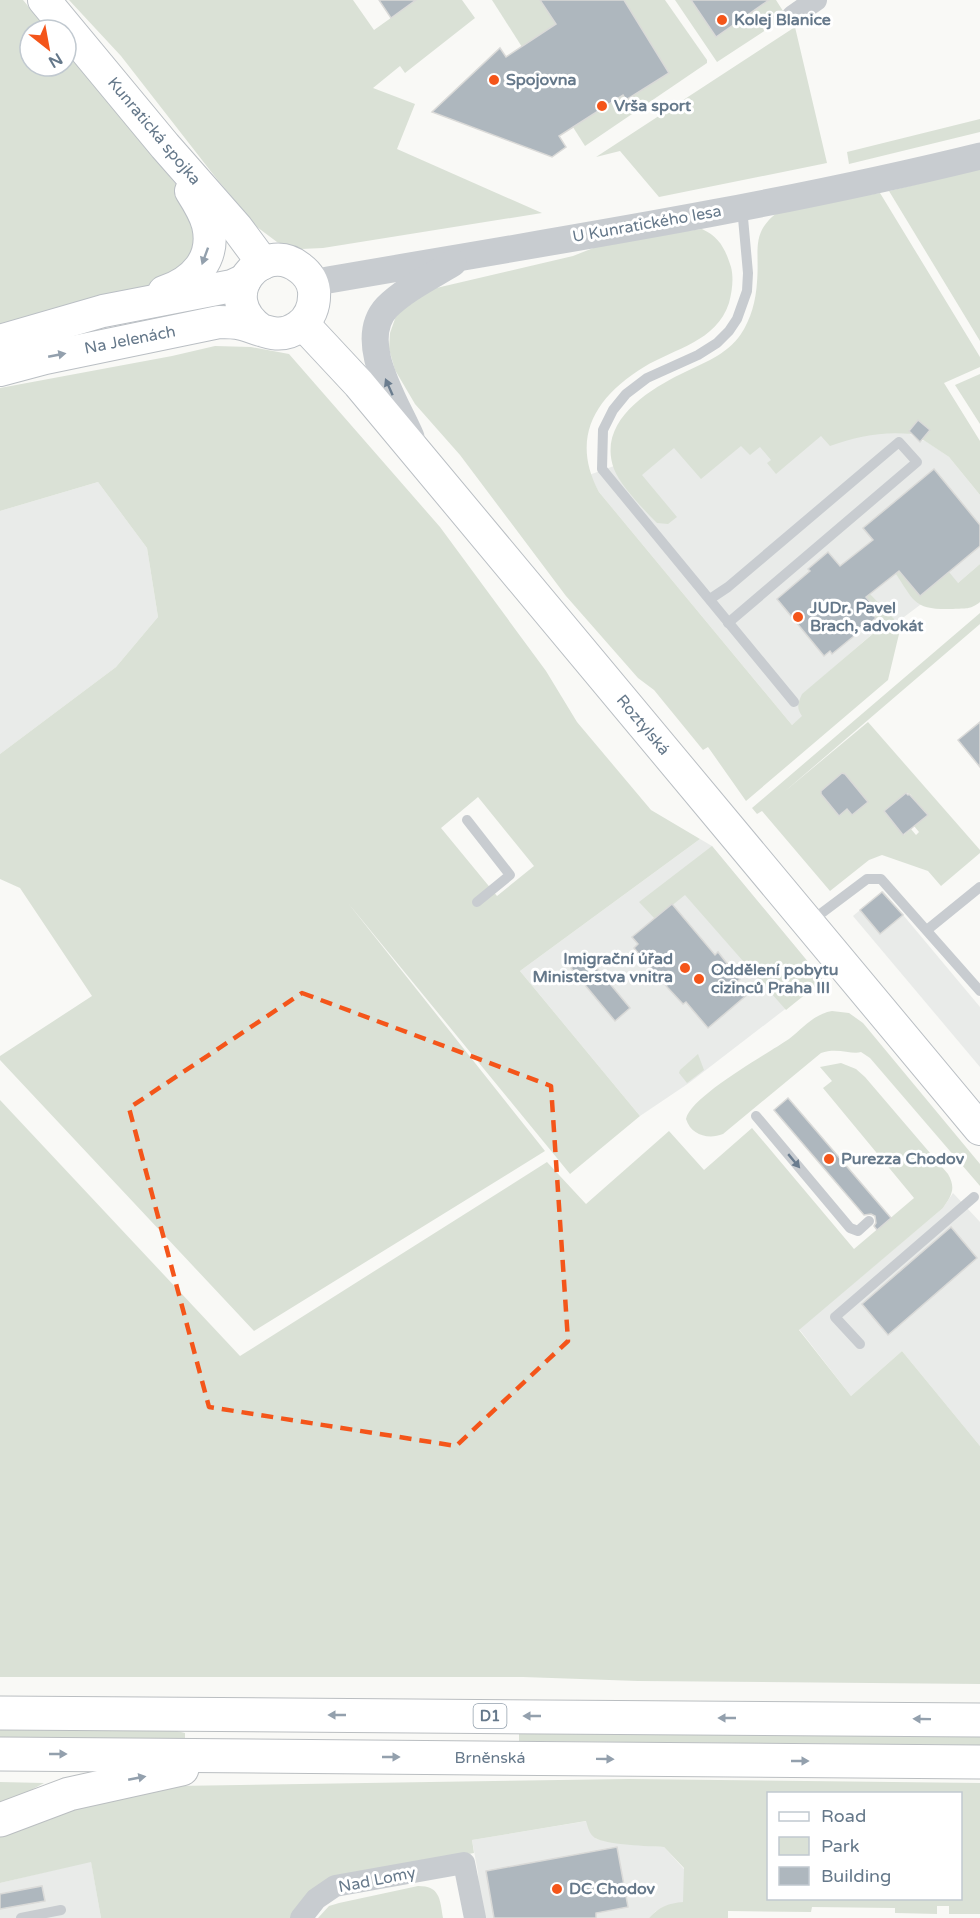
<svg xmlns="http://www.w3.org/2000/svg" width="980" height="1918" font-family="'Varela Round',sans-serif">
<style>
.built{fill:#e9ebe9}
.green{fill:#dae1d6;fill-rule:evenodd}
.building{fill:#aeb7be;stroke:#dadad8;stroke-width:1.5}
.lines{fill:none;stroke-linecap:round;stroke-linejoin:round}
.secondary-casing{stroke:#babfc4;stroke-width:34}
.trunk-casing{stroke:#babec1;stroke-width:35}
.service{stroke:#c8ccd0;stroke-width:10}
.minor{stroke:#c8ccd0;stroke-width:22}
.tertiary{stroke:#c8ccd0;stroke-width:27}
.secondary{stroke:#fff;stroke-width:32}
.trunk{stroke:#fff;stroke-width:33}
.oneway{fill:#93a0ad}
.oneway2{fill:#6a7c8e}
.marked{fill:none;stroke:#f4551a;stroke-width:4.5;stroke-dasharray:12 8;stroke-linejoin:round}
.poi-dot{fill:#f4551a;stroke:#fff;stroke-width:2}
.labels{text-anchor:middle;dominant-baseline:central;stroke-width:6;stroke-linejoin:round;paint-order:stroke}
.shield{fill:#fff;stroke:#93a0ad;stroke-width:1.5}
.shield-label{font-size:15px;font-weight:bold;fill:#65788a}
.poi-label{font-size:16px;font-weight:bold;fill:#65788a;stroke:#fff;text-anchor:start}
.street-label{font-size:16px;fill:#65788a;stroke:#fff}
</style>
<rect width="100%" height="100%" fill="#f9f9f6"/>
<!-- built -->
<g class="built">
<path d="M731 370 910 434 920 442 924 440 949 457 980 495V564L958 583 920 605 896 623 882 625 878 629 803 694V716L792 725 599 492 589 475 614 466Z"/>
<path d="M98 482 147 548 158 617 116 667 0 754V511Z"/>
<path d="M700 839 712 846 823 980 689 1083 640 1116 520 971Z"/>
<path d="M883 891 980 1007V1067L853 916Z"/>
<path d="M953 1193 980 1222V1446L902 1351 851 1396 799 1329 943 1208Z"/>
<path d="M587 1821 596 1839 619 1843 664 1847 684 1869V1902L656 1911 649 1918H481L478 1873 472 1840Z"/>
<path d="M91 1861 101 1918H0V1883Z"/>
</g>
<!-- green -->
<g class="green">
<path d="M0 0H23L48 30H30V66H66V51L184 194 200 242 175 281 0 328Z"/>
<path d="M69 0H353L374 30 416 0H462L475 18 405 73 400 66 373 88 415 104 397 149 542 213 323 248 301 249 277 242 257 227 216 178 121 56Z"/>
<path d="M492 0H665L707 60V63L585 146Z"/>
<path d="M675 0H691L716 36 764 4 762 0H776L783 11 784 17 778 22 717 62Z"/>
<path d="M795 27 827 163 659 197 620 151 596 157Z"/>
<path d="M980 119V132L849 164 847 152Z"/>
<path d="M980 169V341L889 191Z"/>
<path d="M880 193 980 357V367L944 383 980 441V495L949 457 922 439 918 421 909 430 912 434C883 431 857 436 830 446L821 436 776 474 767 463 771 460 760 447 750 455 741 446 701 479 674 448 642 475 677 517 668 524 657 523C644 510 620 485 614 469 597 423 646 391 681 374 703 363 727 355 741 334 751 319 756 300 757 282 760 249 749 232 782 209Z"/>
<path d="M702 229C719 237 725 248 731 267 734 278 732 292 729 303 716 342 675 348 644 367 595 397 570 438 599 492L792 725 802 716C796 708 798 703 802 694L882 626 873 615 877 611 865 595 868 592 894 619 899 634 888 680 746 801 708 747 703 750 654 690 638 678 566 596 460 455 415 404 395 370 389 349 390 333 396 316 403 307 432 289 573 256 611 241Z"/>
<path d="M215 346 251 347 289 354 440 527 546 671 577 722 651 810 700 839 520 971 640 1116 570 1174 348 903 545 1151 254 1331 0 1060V1056L92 996 20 888 0 879V754L116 667 158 617 147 548 98 482 0 511V388L172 356ZM478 797 534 866 497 896 441 828Z"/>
<path d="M980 374V424L955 385Z"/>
<path d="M980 564V602C970 610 966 608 953 609 913 610 915 602 894 571L949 572 958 583Z"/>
<path d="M980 613V624L784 792 868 722 980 850V853L941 886 928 871 882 855 869 860 830 891 762 811 757 814 752 808ZM842 773 845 774 863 796 850 807 855 812 852 815 847 809 839 816 821 791ZM906 793 910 794 927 815 914 826 919 832 916 835 911 829 904 835 886 814 885 810Z"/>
<path d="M712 846 823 980 786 1010 685 895 655 919 639 902Z"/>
<path d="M832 1011 849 1013 863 1023 980 1164V1186L870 1058 861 1052C852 1055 837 1047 821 1053L723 1134C708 1140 691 1135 686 1119 691 1096 767 1054 789 1039 803 1028 814 1014 832 1011Z"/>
<path d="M698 1054 704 1070 687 1083 679 1073 680 1070Z"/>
<path d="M841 1063 856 1069 865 1077 948 1174C956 1188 952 1195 943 1208L799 1330 851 1396 902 1351 980 1446V1684L638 1681 523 1677H0V1100L240 1356 547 1162 586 1204 669 1131 704 1170 752 1128 854 1249 914 1198 823 1088 832 1081 820 1067Z"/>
<path d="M0 1730 177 1731 185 1733V1741L0 1740Z"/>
<path d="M519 1732 980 1737V1745L519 1741Z"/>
<path d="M629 1779 980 1783V1914H949V1906H937V1914L895 1913V1908L812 1907 811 1912 728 1911V1918H649C659 1907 669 1903 683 1902L684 1868 664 1847C649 1846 607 1845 595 1838 589 1834 588 1827 586 1821L472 1840 474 1853 333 1879 292 1918H101L91 1862 0 1883V1836L63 1809 175 1786ZM768 1794H960V1898H768Z"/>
<path d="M0 1782 44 1783 0 1807Z"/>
<path d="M418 1886C440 1886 440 1899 443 1918H318L329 1906 339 1903Z"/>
</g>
<!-- building -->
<g class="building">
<path d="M379 0H416L391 18Z"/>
<path d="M540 0H624L669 73 626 100 623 95 559 136 566 147 552 157 432 112 500 48 506 57 556 24Z"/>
<path d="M691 0H769L716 37Z"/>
<path d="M918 420 930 430 920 442 909 431Z"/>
<path d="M934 469 980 525V546L920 596 899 571 866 597 878 611 873 615 876 618 832 654 830 651 824 656 777 599 810 571 808 569 828 552 840 566 873 540 863 528Z"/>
<path d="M980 722V767L958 740Z"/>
<path d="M842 773 845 774 868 802 852 815 847 809 839 816 821 794V791Z"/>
<path d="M906 793 908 795 909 794 928 815 903 835 884 811Z"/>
<path d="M882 892 903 915 880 934 860 910Z"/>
<path d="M672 904 715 955 718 952 732 970 740 979 737 982 748 994 708 1028 686 1002 683 1004 668 988 634 948 638 944 632 937Z"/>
<path d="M586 955 630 1008 615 1021 571 968Z"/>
<path d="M788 1098 891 1218 877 1230 874 1226 876 1223 875 1216 871 1214 864 1215 774 1110Z"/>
<path d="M951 1227 977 1258 888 1335 862 1304Z"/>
<path d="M617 1847 628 1907 596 1913V1918H494L486 1871Z"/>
<path d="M42 1886 45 1901 0 1909V1894Z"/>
</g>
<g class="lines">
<!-- secondary casing -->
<g class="secondary-casing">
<g id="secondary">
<path d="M44 0 165 146 237 228 257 255 262 264"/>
<path d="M164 292C194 282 216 259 208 225 205 213 198 202 191 191"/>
<path d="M303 324 359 384 980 1129"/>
<path d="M0 341 103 311 232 286 245 280"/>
<path d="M0 370 45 358 219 322C227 322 234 322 242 324 261 329 279 341 298 327 310 319 315 306 314 291 313 282 308 274 300 268 263 238 212 296 261 330"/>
</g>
</g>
<!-- trunk casing -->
<g class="trunk-casing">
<g id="trunk">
<path d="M0 1713 980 1720"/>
<path d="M0 1754 980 1762"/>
<path d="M0 1820 69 1794 182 1769"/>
</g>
</g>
<!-- service -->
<g class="service">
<path d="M742 207 748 273 747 291 737 319 729 331 717 343 698 355 647 378 626 394 613 410 603 430 602 469 794 702"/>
<path d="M710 599 728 587 899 442 917 462 728 623"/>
<path d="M467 820 510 875 477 902"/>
<path d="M811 921 867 879H881L980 991"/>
<path d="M927 930 980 887"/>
<path d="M756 1116 850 1228 858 1231 869 1221"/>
<path d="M860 1344 835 1317 974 1197"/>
<path d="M21 1918 61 1910"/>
</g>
<!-- minor -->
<g class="minor">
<path d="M793 16 816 0"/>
<path d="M301 1918 316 1899 335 1886 464 1863 475 1918"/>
</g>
<!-- tertiary -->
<g class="tertiary">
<path d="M311 283C535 244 760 210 980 156"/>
<path d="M411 437C396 402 355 341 387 307 405 289 432 276 453 263"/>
</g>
<!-- secondary -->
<use href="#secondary" class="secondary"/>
<!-- trunk -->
<use href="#trunk" class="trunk"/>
</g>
<!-- one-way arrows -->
<defs><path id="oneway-solid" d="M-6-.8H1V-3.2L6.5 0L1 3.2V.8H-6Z" transform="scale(1.5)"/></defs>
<g class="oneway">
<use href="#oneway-solid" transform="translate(205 256) rotate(110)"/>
<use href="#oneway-solid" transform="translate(57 355) rotate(-11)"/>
<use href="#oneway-solid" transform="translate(337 1715) rotate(-180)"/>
<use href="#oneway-solid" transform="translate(532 1716) rotate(-180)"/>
<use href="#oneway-solid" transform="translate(727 1718) rotate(-180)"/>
<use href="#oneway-solid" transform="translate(922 1719) rotate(-179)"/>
<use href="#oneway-solid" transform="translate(58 1754)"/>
<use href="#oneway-solid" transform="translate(391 1757)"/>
<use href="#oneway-solid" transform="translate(605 1759) rotate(1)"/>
<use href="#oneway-solid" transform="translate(800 1761)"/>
<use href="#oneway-solid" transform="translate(137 1778) rotate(-11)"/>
</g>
<g class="oneway2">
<use href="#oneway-solid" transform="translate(389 387) rotate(-114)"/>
<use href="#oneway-solid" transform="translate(794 1161) rotate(50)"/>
</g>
<!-- marked area -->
<path class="marked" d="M302 993 551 1086 568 1341 456 1446 209 1407 129 1108Z"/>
<!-- markers -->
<g class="poi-dot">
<circle cx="722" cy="20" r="6"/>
<circle cx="494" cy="80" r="6"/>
<circle cx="602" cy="106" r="6"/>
<circle cx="798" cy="617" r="6"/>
<circle cx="685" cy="968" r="6"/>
<circle cx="699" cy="979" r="6"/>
<circle cx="829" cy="1159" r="6"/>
<circle cx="557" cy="1889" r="6"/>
</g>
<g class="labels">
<!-- shield labels -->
<rect class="shield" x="473.5" y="1704" width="33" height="24" rx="4.5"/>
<g class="shield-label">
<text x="490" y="1716">D1</text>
</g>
<!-- poi labels -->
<g class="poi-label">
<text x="734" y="20">Kolej Blanice</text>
<text x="506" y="80">Spojovna</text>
<text x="614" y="106">Vrša sport</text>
<text x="810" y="608">JUDr. Pavel<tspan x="810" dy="18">Brach, advokát</tspan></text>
<text x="673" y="959" text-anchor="end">Imigrační úřad<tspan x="673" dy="18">Ministerstva vnitra</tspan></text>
<text x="711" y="970">Oddělení pobytu<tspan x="711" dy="18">cizinců Praha III</tspan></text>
<text x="841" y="1159">Purezza Chodov</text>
<text x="569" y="1889">DC Chodov</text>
</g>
<!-- street labels -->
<g class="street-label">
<text transform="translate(154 131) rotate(50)">Kunratická spojka</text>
<text transform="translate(647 224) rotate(-10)">U Kunratického lesa</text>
<text transform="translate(130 340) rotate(-11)">Na Jelenách</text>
<text transform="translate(643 725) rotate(50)">Roztylská</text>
<text x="490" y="1758">Brněnská</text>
<text transform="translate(377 1880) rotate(-11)">Nad Lomy</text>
</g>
</g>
<!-- legend -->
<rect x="767" y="1792" width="195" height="108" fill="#ffffff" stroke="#c1c9d0" stroke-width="1.5"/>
<rect x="779" y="1812" width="30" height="9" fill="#ffffff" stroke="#c1c9d0" stroke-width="1.5"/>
<text x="821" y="1822" font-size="18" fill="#65788a">Road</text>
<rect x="779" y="1837" width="30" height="18" fill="#dae1d6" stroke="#c1c9d0" stroke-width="1.5"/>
<text x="821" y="1852" font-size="18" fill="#65788a">Park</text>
<rect x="779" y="1867" width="30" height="18" fill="#aeb7be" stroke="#c1c9d0" stroke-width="1.5"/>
<text x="821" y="1882" font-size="18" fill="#65788a">Building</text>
<!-- north arrow -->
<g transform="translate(48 48) rotate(149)"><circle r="28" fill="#ffffff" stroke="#c1c9d0" stroke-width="1.5"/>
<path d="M0-4.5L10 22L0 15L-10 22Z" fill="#f4551a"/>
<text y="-9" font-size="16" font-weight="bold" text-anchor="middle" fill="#65788a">N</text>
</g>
</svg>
